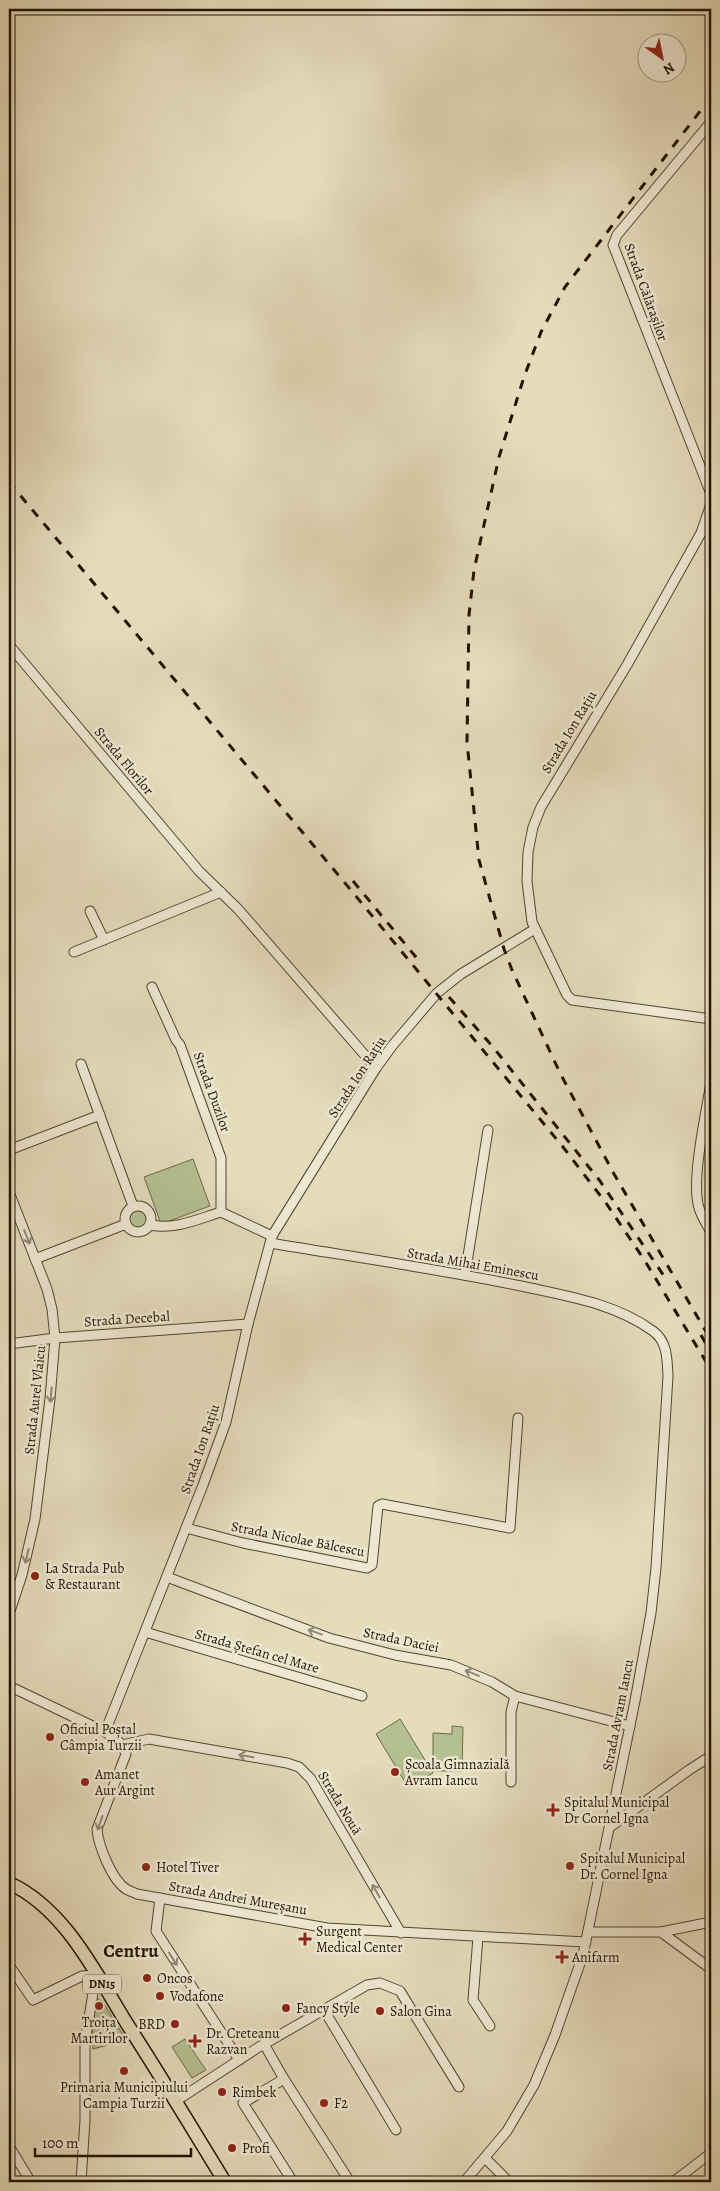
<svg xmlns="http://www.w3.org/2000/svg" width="720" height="2191" font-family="Alegreya,serif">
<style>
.green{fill:#b4c091;stroke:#6b6a49}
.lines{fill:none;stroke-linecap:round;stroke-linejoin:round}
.minor-casing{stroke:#534530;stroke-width:11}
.primary-casing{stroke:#221301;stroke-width:15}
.minor{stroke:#eee8d3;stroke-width:9}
.primary{stroke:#e5dcbc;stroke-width:12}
.rail{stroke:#221301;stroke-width:3;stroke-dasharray:9 9;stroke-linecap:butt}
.oneway{stroke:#928874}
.poi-dot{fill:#8f2418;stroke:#eee8d3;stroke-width:2}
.labels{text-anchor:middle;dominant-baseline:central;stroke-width:5;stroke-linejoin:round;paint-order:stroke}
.shield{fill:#eee8d3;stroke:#5f5340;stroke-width:1}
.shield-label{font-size:12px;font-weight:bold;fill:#221301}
.street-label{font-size:14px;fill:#221301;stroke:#eee8d3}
.poi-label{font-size:14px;fill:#221301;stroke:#eee8d3;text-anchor:start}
.district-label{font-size:19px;font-weight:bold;fill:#221301;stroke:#eee8d3}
</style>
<rect width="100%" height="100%" fill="#e5dcbc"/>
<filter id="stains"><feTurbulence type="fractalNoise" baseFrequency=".004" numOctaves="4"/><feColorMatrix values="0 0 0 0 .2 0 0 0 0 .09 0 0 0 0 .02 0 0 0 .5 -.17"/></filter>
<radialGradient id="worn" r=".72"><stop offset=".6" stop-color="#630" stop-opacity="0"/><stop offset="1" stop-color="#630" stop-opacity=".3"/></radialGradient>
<!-- green -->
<g class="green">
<path d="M193 1159 210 1206 161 1224 144 1177Z"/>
<circle cx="138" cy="1218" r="10"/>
<path d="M400 1719 433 1773 408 1787 376 1734Z"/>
<path d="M452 1726 463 1727 462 1771H433V1733L452 1734Z"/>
<path d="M97 1998 103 2002 126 2040 93 2049 92 2010Z"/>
<path d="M185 2039 206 2070 192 2078 172 2047Z"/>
</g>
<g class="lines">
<!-- minor casing -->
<g class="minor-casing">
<g id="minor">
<path d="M711 122 617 235 613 245 711 494"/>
<path d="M711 504 701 533 627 665 541 807 533 827 528 852 527 881 532 922 567 995 572 1000 711 1019"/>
<path d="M9 645 199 871 238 909 376 1068"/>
<path d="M90 911 104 940"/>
<path d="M74 952 221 892"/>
<path d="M152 987 176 1040 180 1045 221 1158V1212"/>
<path d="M81 1064 133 1206"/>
<path d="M711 1082C706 1114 692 1175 698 1204 700 1215 706 1223 711 1232"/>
<path d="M9 1150 100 1115"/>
<path d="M9 1192 47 1289 52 1309 55 1338 50 1399 35 1519 22 1575 9 1614"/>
<circle cx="138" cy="1219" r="13"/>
<path d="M150 1225C175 1230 198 1219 221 1212L272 1236"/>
<path d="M270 1243C354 1257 438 1269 521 1286 566 1296 615 1303 653 1331 668 1342 667 1360 668 1376L656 1568 651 1613 635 1701 583 1955 555 2035 534 2085 507 2131 464 2182"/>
<path d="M35 1259 126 1224"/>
<path d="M465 1275 488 1130"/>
<path d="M9 1344 55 1338 248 1324"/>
<path d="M186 1528 243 1543 367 1568 372 1565 378 1506 382 1504 510 1528 518 1418"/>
<path d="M167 1577 329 1638 395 1655 451 1665 492 1682 515 1696 630 1726"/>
<path d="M145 1632 362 1696"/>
<path d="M9 1686 105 1732C114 1738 123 1742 126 1754L97 1829C98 1845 112 1880 126 1889 129 1891 133 1892 137 1894L327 1928 586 1942"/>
<path d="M105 1732 203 1485 226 1422 248 1324 272 1236 376 1068 392 1046 437 993 461 974 535 929"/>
<path d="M122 1745 149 1739 287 1763 299 1767 311 1779 401 1933"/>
<path d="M511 1782V1712L515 1696"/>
<path d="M610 1827 689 1770 711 1756"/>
<path d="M160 1898 156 1931 239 2060"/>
<path d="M588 1932H661L711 1969"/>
<path d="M661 1932 711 1922"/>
<path d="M478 1937 473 2000 490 2026"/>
<path d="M9 1965 33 2000 82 1976 96 1975 85 2042V2120L81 2182"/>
<path d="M324 2010 396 2130"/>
<path d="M264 2044 284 2079 243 2103 293 2182"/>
<path d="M284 2079 350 2182"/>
<path d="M176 2101 259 2047 367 1985 380 1983 400 1991 459 2087"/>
<path d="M9 2146 31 2182"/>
<path d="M485 2158 509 2182"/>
<path d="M673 2182 711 2153"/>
</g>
</g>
<!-- primary casing -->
<g class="primary-casing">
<path id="primary" d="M9 1883C66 1909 97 1976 129 2027 162 2078 193 2130 225 2182"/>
</g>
<!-- minor -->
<use href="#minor" class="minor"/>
<!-- primary -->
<use href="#primary" class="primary"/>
<!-- rail -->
<g class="rail">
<path d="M711 97 565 287 541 332 524 377 499 457 474 570 469 615 467 742 479 860 504 949 512 970 560 1073 614 1174 711 1340"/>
<path d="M9 482 350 889 563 1147 606 1203 645 1261 711 1370"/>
<path d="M353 881 420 962"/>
<path d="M449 997 493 1047 600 1181 668 1282"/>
<path d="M701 1335 711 1353"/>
</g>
</g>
<!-- one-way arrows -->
<defs><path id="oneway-shaft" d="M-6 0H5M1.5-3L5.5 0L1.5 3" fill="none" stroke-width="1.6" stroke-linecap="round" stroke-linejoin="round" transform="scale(1.25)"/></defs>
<g class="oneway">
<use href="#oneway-shaft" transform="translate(27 1237) rotate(68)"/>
<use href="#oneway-shaft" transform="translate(51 1395) rotate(95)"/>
<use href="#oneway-shaft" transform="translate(27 1556) rotate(103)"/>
<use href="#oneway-shaft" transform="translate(315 1632) rotate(-160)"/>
<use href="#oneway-shaft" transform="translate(472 1673) rotate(-158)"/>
<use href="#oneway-shaft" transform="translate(246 1756) rotate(-170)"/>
<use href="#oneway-shaft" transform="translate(100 1823) rotate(109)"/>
<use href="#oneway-shaft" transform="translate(376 1891) rotate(-120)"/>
<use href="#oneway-shaft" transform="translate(173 1959) rotate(58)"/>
</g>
<!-- markers -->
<g class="poi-dot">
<circle cx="35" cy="1576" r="5"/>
<circle cx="50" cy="1737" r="5"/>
<circle cx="395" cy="1772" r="5"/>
<circle cx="85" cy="1782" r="5"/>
<path d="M550.5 1802.5h5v5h5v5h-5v5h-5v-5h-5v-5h5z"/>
<circle cx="570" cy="1866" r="5"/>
<circle cx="146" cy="1867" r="5"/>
<path d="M302.5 1931.5h5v5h5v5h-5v5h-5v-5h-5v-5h5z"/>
<path d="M559.5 1949.5h5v5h5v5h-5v5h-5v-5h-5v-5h5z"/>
<circle cx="147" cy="1978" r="5"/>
<circle cx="160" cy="1996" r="5"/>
<circle cx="99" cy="2006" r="5"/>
<circle cx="286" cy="2008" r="5"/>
<circle cx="380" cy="2011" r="5"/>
<circle cx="175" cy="2024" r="5"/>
<path d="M192.5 2033.5h5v5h5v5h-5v5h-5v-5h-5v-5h5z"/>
<circle cx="124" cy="2071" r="5"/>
<circle cx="222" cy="2092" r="5"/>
<circle cx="324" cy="2103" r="5"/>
<circle cx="232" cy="2148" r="5"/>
</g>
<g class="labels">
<!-- shield labels -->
<rect class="shield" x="83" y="1974.5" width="38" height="19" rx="4"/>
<g class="shield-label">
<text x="102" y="1984">DN15</text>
</g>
<!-- street labels -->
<g class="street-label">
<text transform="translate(646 292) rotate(70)">Strada Călărașilor</text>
<text transform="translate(569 732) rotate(-59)">Strada Ion Rațiu</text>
<text transform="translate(124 761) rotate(50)">Strada Florilor</text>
<text transform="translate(357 1077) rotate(-57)">Strada Ion Rațiu</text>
<text transform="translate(212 1092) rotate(70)">Strada Duzilor</text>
<text transform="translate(473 1264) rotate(10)">Strada Mihai Eminescu</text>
<text transform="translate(127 1319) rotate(-4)">Strada Decebal</text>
<text transform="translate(35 1400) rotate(-84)">Strada Aurel Vlaicu</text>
<text transform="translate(200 1449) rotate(-71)">Strada Ion Rațiu</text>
<text transform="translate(298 1539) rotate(11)">Strada Nicolae Bălcescu</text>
<text transform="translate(401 1640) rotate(12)">Strada Daciei</text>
<text transform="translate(257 1651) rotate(16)">Strada Ștefan cel Mare</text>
<text transform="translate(618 1715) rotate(-79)">Strada Avram Iancu</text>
<text transform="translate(340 1803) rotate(59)">Strada Nouă</text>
<text transform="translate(238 1898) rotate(10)">Strada Andrei Mureșanu</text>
</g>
<!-- poi labels -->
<g class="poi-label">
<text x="45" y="1568">La Strada Pub<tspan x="45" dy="16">&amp; Restaurant</tspan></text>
<text x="60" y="1729">Oficiul Poștal<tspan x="60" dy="16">Câmpia Turzii</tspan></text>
<text x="405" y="1764">Școala Gimnazială<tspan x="405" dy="16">Avram Iancu</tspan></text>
<text x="95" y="1774">Amanet<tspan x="95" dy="16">Aur Argint</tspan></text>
<text x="564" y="1802">Spitalul Municipal<tspan x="564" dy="16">Dr Cornel Igna</tspan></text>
<text x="580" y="1858">Spitalul Municipal<tspan x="580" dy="16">Dr. Cornel Igna</tspan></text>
<text x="156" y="1867">Hotel Tiver</text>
<text x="316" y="1931">Surgent<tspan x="316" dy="16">Medical Center</tspan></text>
<text x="572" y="1957">Anifarm</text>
<text x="157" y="1978">Oncos</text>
<text x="170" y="1996">Vodafone</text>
<text x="296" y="2008">Fancy Style</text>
<text x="390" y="2011">Salon Gina</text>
<text x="99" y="2022" text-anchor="middle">Troița<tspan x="99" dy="16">Martirilor</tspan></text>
<text x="165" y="2024" text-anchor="end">BRD</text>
<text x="206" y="2033">Dr. Creteanu<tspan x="206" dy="16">Razvan</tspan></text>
<text x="124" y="2087" text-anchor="middle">Primaria Municipiului<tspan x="124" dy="16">Campia Turzii</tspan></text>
<text x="232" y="2092">Rimbek</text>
<text x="334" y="2103">F2</text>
<text x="242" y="2148">Profi</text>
</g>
<!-- district labels -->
<g class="district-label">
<text x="131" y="1951">Centru</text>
</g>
</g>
<!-- margin -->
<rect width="720" height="2191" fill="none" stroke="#e5dcbc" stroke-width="30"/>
<rect x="10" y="10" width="700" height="2171" fill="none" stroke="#221301" stroke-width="2.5"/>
<rect x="15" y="15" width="690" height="2161" fill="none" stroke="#221301"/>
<!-- north arrow -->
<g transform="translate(662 58) rotate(147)"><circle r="24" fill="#eee8d3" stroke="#9c937f"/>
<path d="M0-4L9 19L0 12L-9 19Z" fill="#8f2418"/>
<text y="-8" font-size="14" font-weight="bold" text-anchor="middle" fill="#221301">N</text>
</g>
<!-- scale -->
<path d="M35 2148v8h156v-8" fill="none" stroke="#221301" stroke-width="2.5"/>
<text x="42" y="2148" font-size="15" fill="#221301" stroke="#eee8d3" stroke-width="4" paint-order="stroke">100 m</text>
<rect width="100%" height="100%" filter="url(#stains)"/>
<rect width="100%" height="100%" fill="url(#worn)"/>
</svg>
